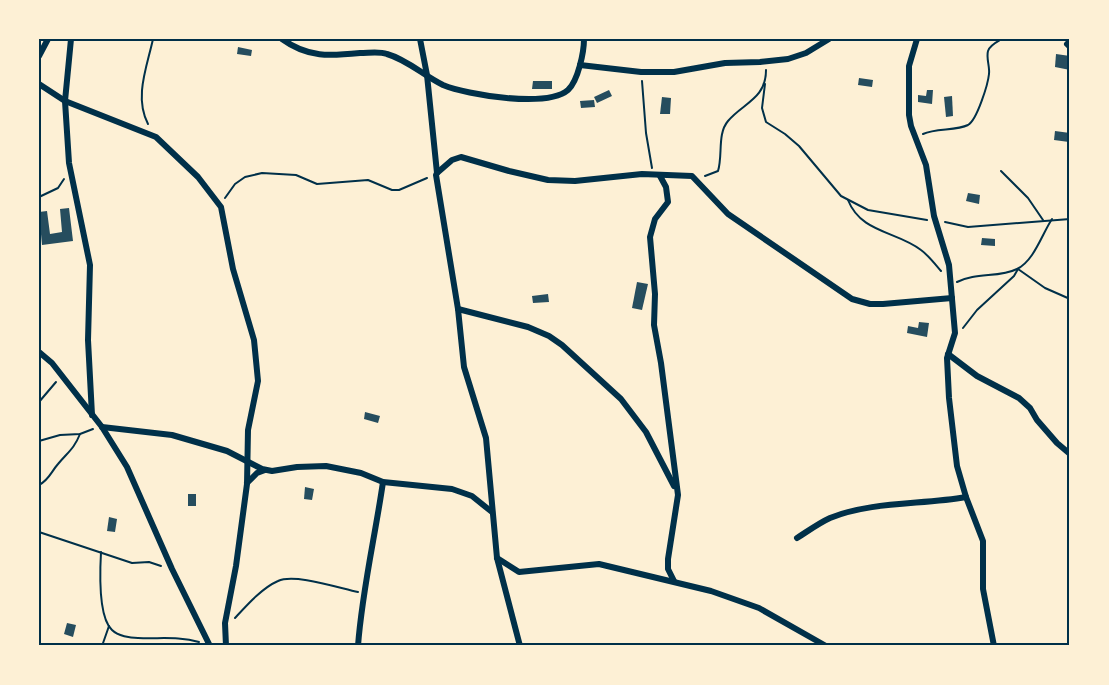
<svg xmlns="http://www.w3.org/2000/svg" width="1109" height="685" font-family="'Work Sans',sans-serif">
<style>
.building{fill:#264d5e}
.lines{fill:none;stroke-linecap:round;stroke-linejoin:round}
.path{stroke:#003049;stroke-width:2}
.minor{stroke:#003049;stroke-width:6}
.neatline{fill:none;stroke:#003049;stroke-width:2}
</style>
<rect width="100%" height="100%" fill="#fdf0d5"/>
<!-- building -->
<g class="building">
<path d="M238 47 252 50 251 56 237 54Z"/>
<path d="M1056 54 1070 56V70L1055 67Z"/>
<path d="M859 78 873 80 872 87 858 85Z"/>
<path d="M533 81H552V89H532Z"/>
<path d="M609 90 612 96 597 103 594 97Z"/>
<path d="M927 90H933L932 104 918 102V95L926 96Z"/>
<path d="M952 96 953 116 946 117 944 97Z"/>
<path d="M662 97 671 98 670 114H660Z"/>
<path d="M594 100 595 107 581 108 580 101Z"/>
<path d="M1055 131 1070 133 1069 142 1054 140Z"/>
<path d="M968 193 980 195 979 204 966 201Z"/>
<path d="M69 208 73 241 42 245 39 212 47 211 50 234 62 232 60 209Z"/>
<path d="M982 238 995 239V246L981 245Z"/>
<path d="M637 282 648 284 642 310 632 308Z"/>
<path d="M548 294 549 302 533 303 532 296Z"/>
<path d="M919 322 929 323 927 337 907 333 908 326 918 328Z"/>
<path d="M365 412 380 416 378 423 364 419Z"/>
<path d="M305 487 314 489 312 500 304 499Z"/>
<rect x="188" y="494" width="8" height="12"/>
<path d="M109 517 117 519 115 532 107 531Z"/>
<path d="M67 623 76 625 73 637 64 634Z"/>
</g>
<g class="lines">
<!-- path -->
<g class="path">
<path d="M642 81 646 133 652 168"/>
<path d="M765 84 762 108 766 122 785 134 799 146 841 196 868 210 927 220"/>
<path d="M148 124C134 97 147 67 153 39"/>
<path d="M923 134C936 128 956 131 968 125 977 120 988 84 989 74 990 67 986 58 988 51 990 45 997 42 1002 39"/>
<path d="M1001 171 1028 198 1043 220"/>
<path d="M705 176 718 171C723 155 717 134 728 121 743 103 766 99 766 70"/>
<path d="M39 197 58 188 64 179"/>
<path d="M225 198 235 184 245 177 262 173 296 175 317 184 368 180 392 190H399L427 178"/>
<path d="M848 200C861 233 896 231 921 250 928 255 935 264 941 271"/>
<path d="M945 222 968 227 1070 219"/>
<path d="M957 282C976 272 999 278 1017 269 1034 261 1042 234 1052 219"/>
<path d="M963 328 977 310 1014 276 1018 269 1045 288 1070 299"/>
<path d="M39 402 56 382"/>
<path d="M39 441 60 435 80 434 93 429"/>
<path d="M39 485C49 480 51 472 58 464 68 452 74 449 80 434"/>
<path d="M39 532 132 563 149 562 161 566"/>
<path d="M101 552C100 570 98 617 112 630 118 636 130 638 138 638 159 639 179 636 199 642"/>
<path d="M235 618C247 605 262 588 278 581 294 573 339 588 358 592"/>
<path d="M102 646 109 626"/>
</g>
<!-- minor -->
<g class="minor">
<path d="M71 39 65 101 69 163 90 265 88 340 92 415"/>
<path d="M282 39C308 58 330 56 360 53 369 53 379 51 387 54 408 60 424 76 443 85 467 95 547 108 568 90 578 81 584 52 584 39"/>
<path d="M420 39 427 75 437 173 436 175 458 309 464 367 486 438 497 558 520 646"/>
<path d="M917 39 909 66V115L911 126 926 165 934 216 949 265 955 333 947 358 949 398 957 466 966 497 983 541V589L994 646"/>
<path d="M1067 44 1070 47"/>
<path d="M39 56 48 39"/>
<path d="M580 65 641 72H674L725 63 760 62 788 59 806 53 829 39"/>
<path d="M39 84 65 101 156 137 198 177 221 207 233 269 254 340 258 381 248 430 247 484 236 566 225 623 226 646"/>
<path d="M437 173 452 160 461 157 509 171 548 180 575 181 642 174 692 176 728 214 852 299 870 304H883L952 298"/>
<path d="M660 176 666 187 668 202 655 219 650 237 655 294 654 325 661 363 678 495 668 559V569L674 581"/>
<path d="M458 309 528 327 549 336 562 345 621 399 646 432 674 486"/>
<path d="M39 352 52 363 102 427 127 467 172 569 210 646"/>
<path d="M948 354 977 376 1019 398 1030 408 1037 420 1057 443 1070 454"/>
<path d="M102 427 172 435 227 451 262 469 272 471 297 467 326 466 361 473 383 482 452 489 472 496 492 512"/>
<path d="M247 483 257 473 265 470"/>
<path d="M797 538C808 531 819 523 830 518 872 501 922 505 966 497"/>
<path d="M497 558 519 572 599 564 711 591 759 608 826 646"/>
<path d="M358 646C362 591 375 537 383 482"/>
</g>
</g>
<!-- border -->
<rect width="1109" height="685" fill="none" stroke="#fdf0d5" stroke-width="81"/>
<rect x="40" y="40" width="1028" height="604" class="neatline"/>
</svg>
